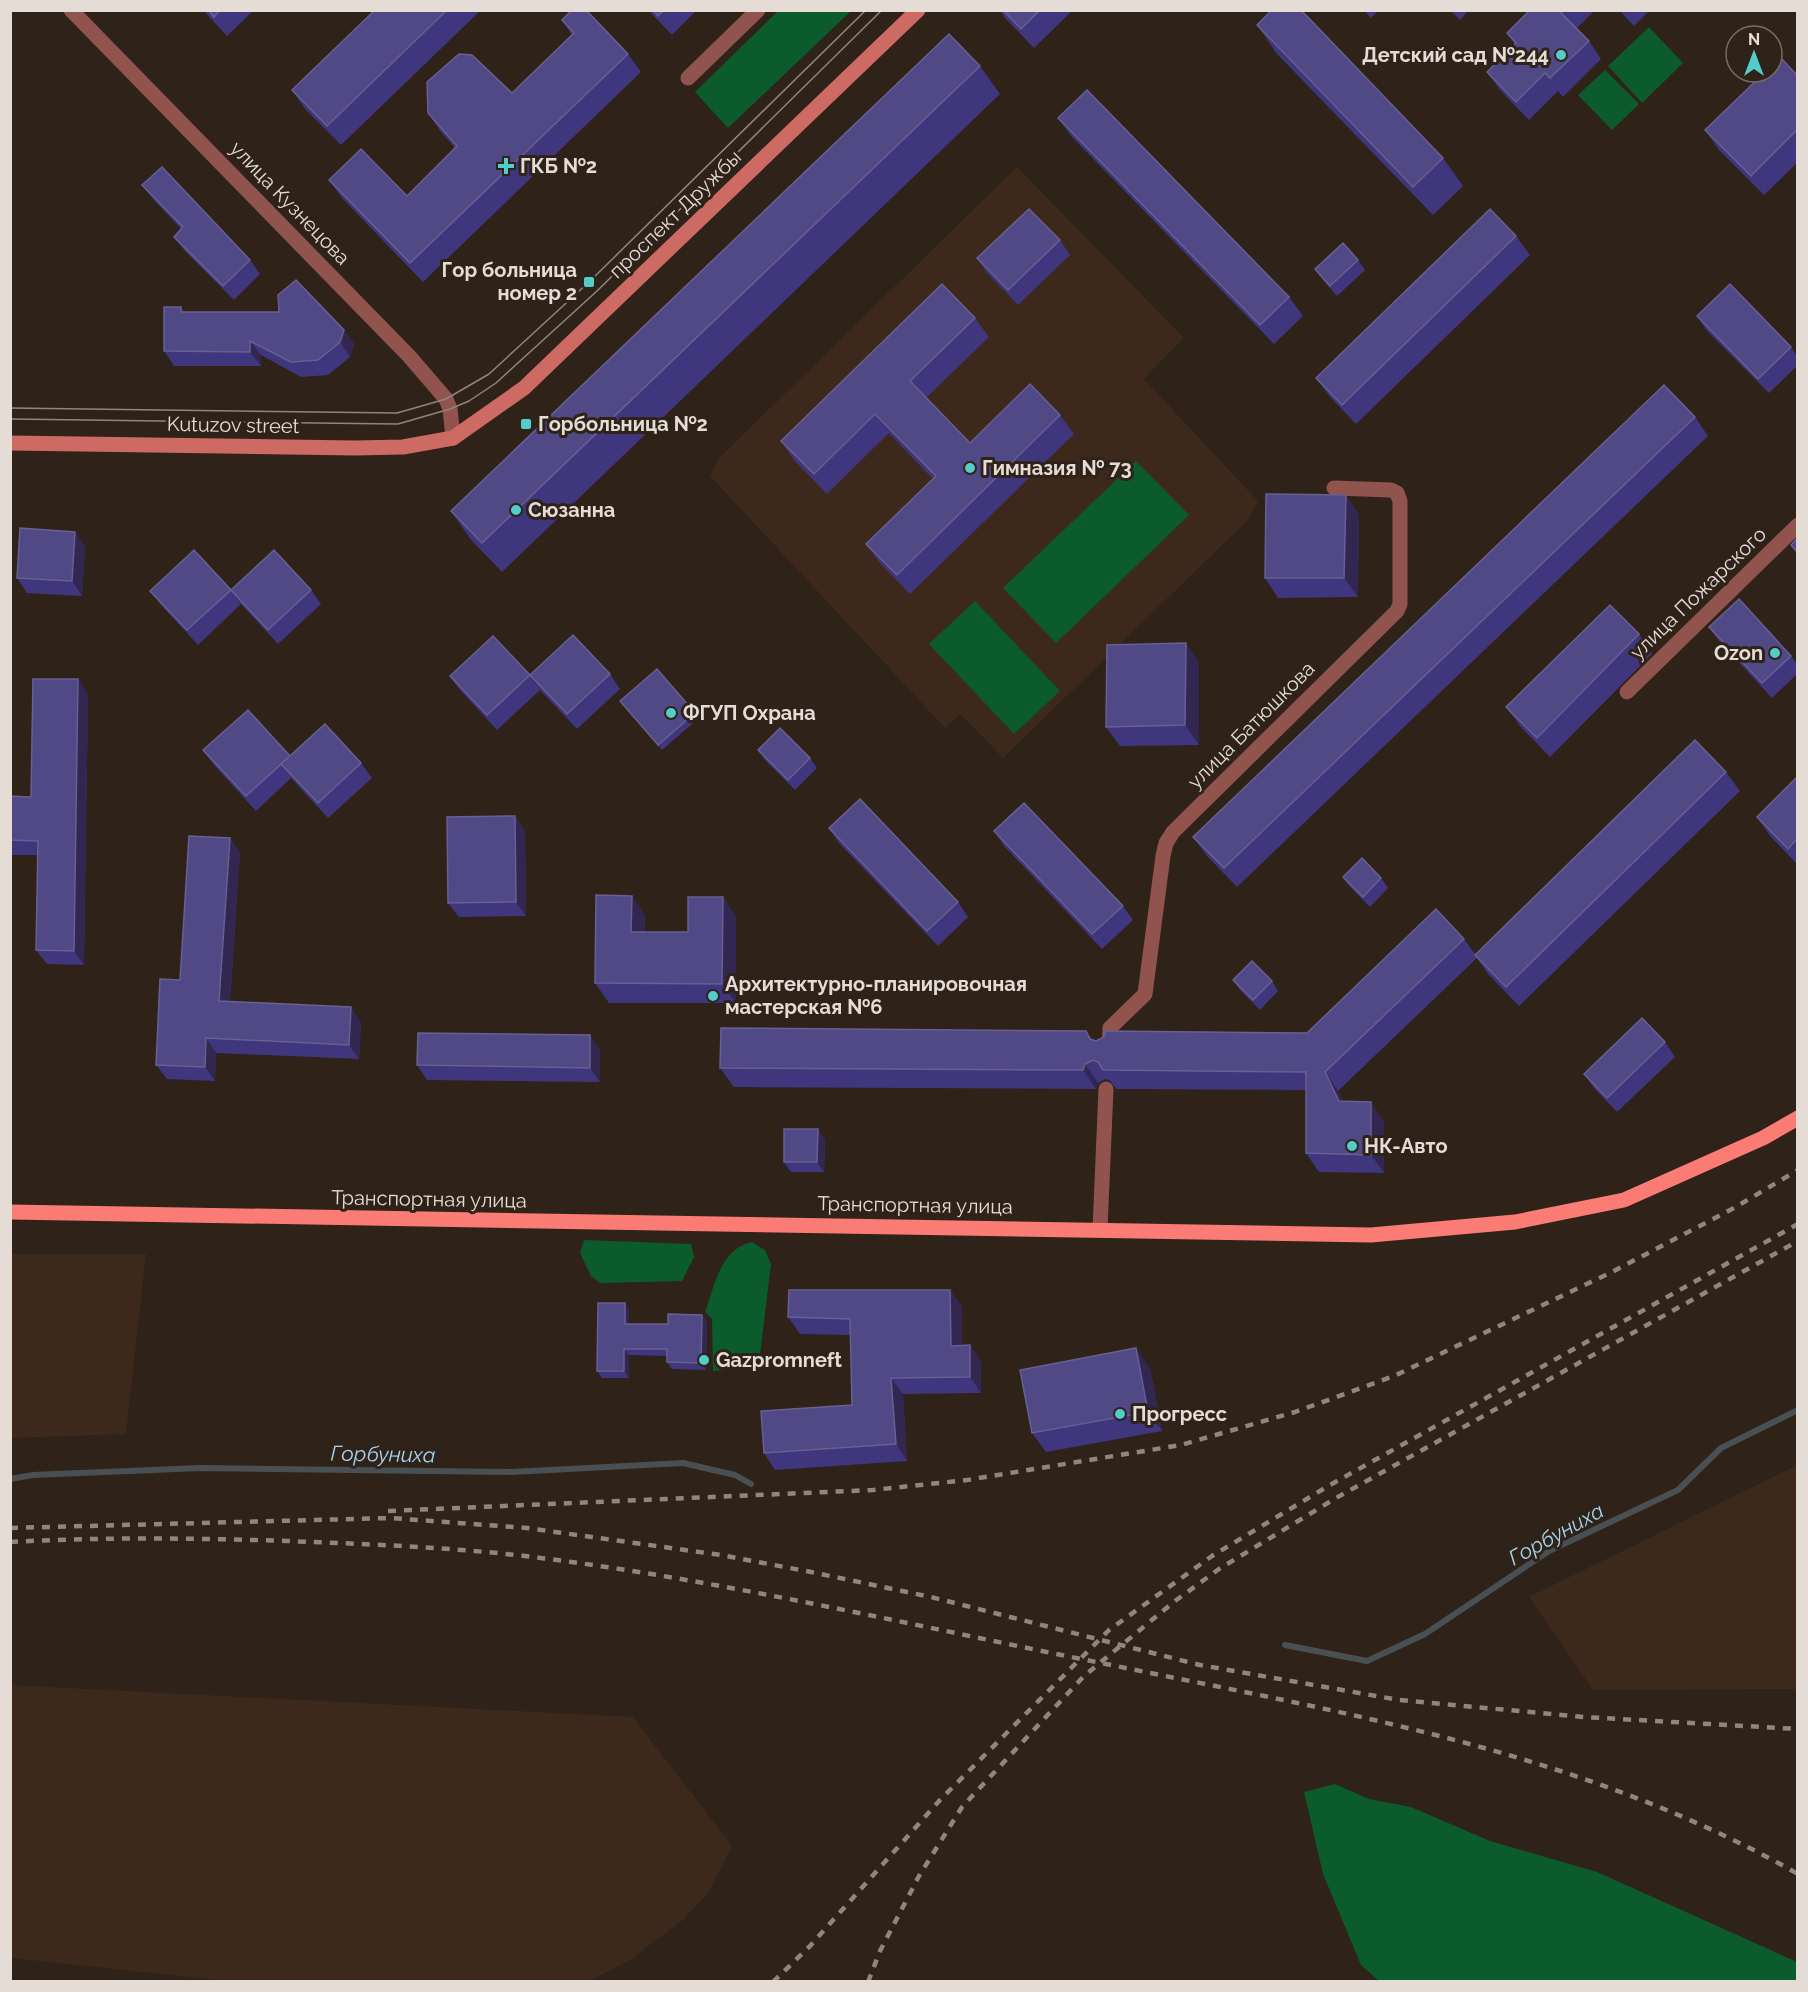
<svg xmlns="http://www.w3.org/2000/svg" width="1808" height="1992" font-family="Raleway,sans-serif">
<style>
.built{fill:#3c291c}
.green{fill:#0c5b2c}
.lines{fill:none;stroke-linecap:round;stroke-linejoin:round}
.stream{stroke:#495053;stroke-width:6}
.minor{stroke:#90534e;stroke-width:15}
.secondary{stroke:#cd6a64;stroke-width:15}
.primary{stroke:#fb7c75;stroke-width:15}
.tram{stroke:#91867f;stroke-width:1.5}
.rail{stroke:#91867f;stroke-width:4.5;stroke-dasharray:8 8;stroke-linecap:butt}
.wall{fill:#3f367d}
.shaded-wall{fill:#312751}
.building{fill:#514886;stroke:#685f93;stroke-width:1.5}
.poi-dot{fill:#53cdc9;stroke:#2f2219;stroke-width:2}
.labels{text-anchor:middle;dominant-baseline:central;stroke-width:6;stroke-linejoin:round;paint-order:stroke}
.poi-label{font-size:20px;font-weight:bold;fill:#e5dcd6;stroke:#2f2219;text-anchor:start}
.street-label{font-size:20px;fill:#e5dcd6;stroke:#2f2219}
.water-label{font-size:21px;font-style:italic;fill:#a5d5ef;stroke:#2f2219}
</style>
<rect width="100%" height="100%" fill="#2f2219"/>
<!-- built -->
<g class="built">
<path d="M1017 167 1184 338 1144 379 1258 501 1248 520 1003 758 960 714 945 728 710 476 718 459Z"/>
<path d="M10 1254H146L126 1434 11 1438Z"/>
<path d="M1797 1465V1689L1593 1690 1529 1597Z"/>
<path d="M10 1685 633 1717 732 1846 708 1893 683 1920 630 1960 593 1979 579 1981 237 1982 11 1958Z"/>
</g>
<!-- green -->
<g class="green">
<path d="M779 10 851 11 728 128 695 92Z"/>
<path d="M1649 27 1683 63 1642 103 1608 66Z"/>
<path d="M1605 70 1639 104 1612 130 1578 95Z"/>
<path d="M1136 461 1189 515 1056 643 1003 588Z"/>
<path d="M975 601 1060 691 1014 734 929 644Z"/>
<path d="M584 1240 691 1244 694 1257 682 1281 600 1283 591 1276 580 1253Z"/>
<path d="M752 1242 765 1250 771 1264 760 1354H736L726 1370 713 1371 712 1319 705 1312C715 1285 720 1249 752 1242Z"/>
<path d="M1335 1784 1369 1799 1411 1807 1490 1841 1597 1872 1797 1962V1981H1379L1361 1965 1323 1874 1304 1792Z"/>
</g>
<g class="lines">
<!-- stream -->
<g class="stream">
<path d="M10 1479 33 1475 200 1468 511 1472 683 1463 735 1475 751 1484"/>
<path d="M1285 1645 1367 1661 1425 1634 1549 1551 1678 1490 1721 1448 1798 1410"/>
</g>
<!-- minor -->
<g class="minor">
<path d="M71 10 409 356 446 399 450 409 453 438"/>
<path d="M688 78 758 10"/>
<path d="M1627 692 1798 525"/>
<path d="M1109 1050 1110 1028 1145 994 1163 856 1166 843 1173 832 1397 611 1400 604V501L1397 493 1391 490 1334 488"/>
<path d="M1100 1229 1106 1089"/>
</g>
<!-- secondary -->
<path class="secondary" d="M10 443 355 448 403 447 453 438 524 388 918 10"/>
<!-- primary -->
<path class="primary" d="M10 1212 1371 1235 1515 1222 1624 1200 1763 1138 1798 1118"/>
<!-- tram -->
<g class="tram">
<path d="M10 408 397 413 446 399 489 374 589 282 866 10"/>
<path d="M10 419 398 424 450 409 469 401 496 383 597 291 882 10"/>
</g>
<!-- rail -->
<g class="rail">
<path d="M388 1511 873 1490 967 1480 1181 1445 1295 1412 1394 1376 1612 1272 1734 1208 1798 1170"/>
<path d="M10 1528 391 1518 527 1528 721 1555 811 1572 931 1597 1200 1665 1399 1700 1584 1717 1798 1729"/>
<path d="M10 1542C102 1537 195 1538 287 1541 366 1544 446 1547 525 1556 717 1579 906 1624 1096 1662 1335 1711 1582 1751 1798 1874"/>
<path d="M773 1982 810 1946 940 1800 1109 1630 1212 1556 1330 1485 1798 1224"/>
<path d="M868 1982 880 1951 919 1876 962 1807 1084 1676 1175 1601 1219 1569 1336 1498 1798 1241"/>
</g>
</g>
<!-- wall -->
<g class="wall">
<path d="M203 10H254L227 36Z"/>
<path d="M375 10H481L341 145 306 110 292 90Z"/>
<path d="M648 10H697L672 35Z"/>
<path d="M1000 10H1073L1034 48 1005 18Z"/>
<path d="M1364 10H1379L1371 18Z"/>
<path d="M1450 10H1469L1460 20Z"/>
<path d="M1530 10H1595L1577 28 1589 41 1601 59 1563 97 1558 91 1529 120 1500 90 1487 72 1515 44 1507 33Z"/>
<path d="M1619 10H1650L1634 26Z"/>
<path d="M562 20 628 54 641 72 423 282 342 198 329 180 407 196 455 148 441 132 428 113 512 93 572 35Z"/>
<path d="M1257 25 1443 158 1463 186 1433 215 1277 54Z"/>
<path d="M980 66 1000 94 502 572 471 540 451 511Z"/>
<path d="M1797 75V163L1764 195 1719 150 1705 130Z"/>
<path d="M1058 118 1289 297 1303 316 1274 344 1072 137Z"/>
<path d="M142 185 250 260 260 274 234 300 185 251 174 237 181 229 153 199Z"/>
<path d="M1516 236 1530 255 1356 424 1330 397 1316 378Z"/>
<path d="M1060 240 1070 255 1018 305 987 273 977 258Z"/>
<path d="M1358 260 1365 270 1337 296 1322 279 1315 269Z"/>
<path d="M181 307 184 312 344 330 354 344 350 357 328 375 301 377 261 355V366H174L164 351Z"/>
<path d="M1697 316 1791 347 1797 356V366L1769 393 1707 331Z"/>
<path d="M975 318 989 337 926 398 970 443 1060 415 1074 434 910 594 880 563 866 544 933 479 889 433 827 494 794 460 781 441Z"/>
<path d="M1695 417 1708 436 1237 887 1207 856 1193 837Z"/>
<path d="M1359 514 1358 597 1278 598 1265 578Z"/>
<path d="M85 546 82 596 27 593 17 578Z"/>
<path d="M231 590H311L321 604 278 644 241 604Z"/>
<path d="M231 590 241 604 198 645 161 605 150 591Z"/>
<path d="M1709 627 1791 656 1797 664V674L1772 698 1719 641Z"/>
<path d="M1639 634 1652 654 1550 757 1520 726 1506 707Z"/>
<path d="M1199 663V745L1120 746 1106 727Z"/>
<path d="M610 674 620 689 577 729 540 690 530 675Z"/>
<path d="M530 675 540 690 497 730 460 690 450 676Z"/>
<path d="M88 694 84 965 47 964 36 950 38 855H10V796L31 797Z"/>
<path d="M620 701 695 713 699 718 662 750Z"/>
<path d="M203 750 290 756 361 763 372 778 328 818 291 778 256 811 214 765Z"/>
<path d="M758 750 810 758 817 768 795 790 765 760Z"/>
<path d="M1726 772 1740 791 1519 1006 1488 974 1477 958 1338 1091 1343 1101 1384 1121V1173L1319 1172 1306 1153V1090L1116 1089 1110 1081 1106 1079 1098 1083 1096 1089 734 1087 720 1068 1086 1031 1092 1040 1096 1041 1307 1033 1464 939 1475 954Z"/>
<path d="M1797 777V864L1770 836 1757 817Z"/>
<path d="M515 816 525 831 526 916 459 917 448 903Z"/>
<path d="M829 828 958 902 968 917 938 946 839 843Z"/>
<path d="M994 831 1123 906 1133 920 1102 949 1004 846Z"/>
<path d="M230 838 240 853 230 1001 361 1022 359 1059 216 1053 215 1081 167 1079 156 1065 180 980Z"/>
<path d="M1343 877 1381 878 1388 888 1370 907 1350 887Z"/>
<path d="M723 897 736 917V1003H609L595 983 645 915V932H688Z"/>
<path d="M1233 980 1272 981 1278 991 1260 1010 1240 990Z"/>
<path d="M590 1035 600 1050V1082L427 1080 417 1065Z"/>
<path d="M1665 1042 1675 1057 1617 1112 1594 1088 1584 1074Z"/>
<path d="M825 1139 824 1172H791L784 1162Z"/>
<path d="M962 1306V1346L970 1345 981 1362V1393L903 1394 907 1461 775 1470 764 1453 852 1405 851 1335 800 1334 788 1317Z"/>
<path d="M629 1310V1324H668L702 1315 707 1321 706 1370 672 1369 667 1362V1356L629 1355V1378H602L597 1371Z"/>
<path d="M1150 1368 1162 1431 1046 1452 1032 1433Z"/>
</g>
<!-- shaded-wall -->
<g class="shaded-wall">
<path d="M344 330 354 344 350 357 340 342Z"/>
<path d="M250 341 261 355V366L250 352Z"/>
<path d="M1346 495 1359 514 1358 597 1344 578Z"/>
<path d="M75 532 85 546 82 596 72 581Z"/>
<path d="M1186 643 1199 663V745L1185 725Z"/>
<path d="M78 679 88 694 84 965 74 951Z"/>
<path d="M515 816 525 831 526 916 516 902Z"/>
<path d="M230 838 240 853 229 1015 219 1001Z"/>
<path d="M632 896 645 915V951L631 932Z"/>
<path d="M723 897 736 917V1003L722 984Z"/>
<path d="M351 1007 361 1022 359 1059 349 1045Z"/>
<path d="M590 1035 600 1050V1082L590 1068Z"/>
<path d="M206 1038 216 1053 215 1081 205 1067Z"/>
<path d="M1085 1064 1098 1083 1096 1089 1083 1070Z"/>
<path d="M1325 1072 1338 1091 1352 1120 1339 1101Z"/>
<path d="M1371 1102 1384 1121V1173L1371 1155Z"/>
<path d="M818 1129 825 1139 824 1172 817 1162Z"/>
<path d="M950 1290 962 1306V1362L951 1346Z"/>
<path d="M625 1303 629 1310V1331L625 1324Z"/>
<path d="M702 1315 707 1321 706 1370 701 1363Z"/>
<path d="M970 1345 981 1362V1393L970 1377Z"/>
<path d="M1136 1348 1150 1368 1162 1431 1148 1412Z"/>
<path d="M624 1349 629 1355V1378L624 1371Z"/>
<path d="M891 1378 903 1394 907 1461 896 1444Z"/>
</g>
<!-- building -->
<g class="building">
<path d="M208 10H220L214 17Z"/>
<path d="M375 10H447L327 126 292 90Z"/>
<path d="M572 10H586L628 54 410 263 329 180 361 149 407 196 457 146 428 113 427 82 459 54 472 55 512 93 574 33 562 20Z"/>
<path d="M653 10H664L658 16Z"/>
<path d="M1003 10H1040L1021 29Z"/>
<path d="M1272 10H1301L1443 158 1413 187 1257 25Z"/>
<path d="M1530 10H1564L1561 13 1589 41 1550 78 1545 73 1516 102 1487 72 1516 43 1507 33Z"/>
<path d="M949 34 980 66 482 543 451 511Z"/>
<path d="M1780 57 1797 75V130L1751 176 1705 130 1765 72H1772V65Z"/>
<path d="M1087 90 1289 297 1260 325 1058 118Z"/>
<path d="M162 167 250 260 223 286 174 237 183 227 142 185Z"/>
<path d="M1029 209 1060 240 1008 290 977 258Z"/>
<path d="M1490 209 1516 236 1342 405 1316 378Z"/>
<path d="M1343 243 1358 260 1330 286 1315 269Z"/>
<path d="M296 280 344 330 340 342 318 360 291 362 250 341V352L164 351V307H181V312H279L278 295Z"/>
<path d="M942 284 975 318 910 381 970 443 1030 384 1060 415 897 575 866 544 936 476 875 414 814 474 781 441Z"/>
<path d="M1730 284 1791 347 1758 379 1697 316Z"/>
<path d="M1664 385 1695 417 1224 868 1193 837Z"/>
<path d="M1266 494 1346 495 1344 578H1265Z"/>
<path d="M20 528 75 532 72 581 17 578Z"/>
<path d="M1797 538V552L1791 545Z"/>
<path d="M194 550 231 590 187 630 150 591Z"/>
<path d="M274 550 311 590 268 630 231 590Z"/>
<path d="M1739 599 1791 656 1762 683 1709 627Z"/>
<path d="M1610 605 1639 634 1537 738 1506 707Z"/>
<path d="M573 635 610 674 567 714 530 675Z"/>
<path d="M493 636 530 675 487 715 450 676Z"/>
<path d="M1186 643 1185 725 1106 727 1107 645Z"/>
<path d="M657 669 695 713 658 745 620 701Z"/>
<path d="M33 679H78L74 951 36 950 38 841 10 840V796L31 797Z"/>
<path d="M248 710 290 756 246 796 203 750Z"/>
<path d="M325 724 361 763 318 803 281 764Z"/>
<path d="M780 728 810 758 788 780 758 750Z"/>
<path d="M1695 740 1726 772 1506 987 1475 955Z"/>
<path d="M1797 777V839L1788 849 1757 817Z"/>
<path d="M860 799 958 902 927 931 829 828Z"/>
<path d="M1024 803 1123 906 1092 934 994 831Z"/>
<path d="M515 816 516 902 448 903 447 817Z"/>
<path d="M189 836 230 838 219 1001 351 1007 349 1045 206 1038 205 1067 156 1065 160 979 180 980Z"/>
<path d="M1362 858 1381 878 1363 897 1343 877Z"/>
<path d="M596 895 632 896 631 932H688V897H723L722 984 595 983Z"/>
<path d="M1436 909 1464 939 1325 1072 1339 1101 1371 1102V1155L1306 1153V1072L1103 1070 1098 1062 1093 1060 1085 1064 1083 1070 720 1068 721 1028 1086 1031 1090 1039 1096 1041 1104 1037 1106 1031 1307 1033Z"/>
<path d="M1252 961 1272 981 1253 1000 1233 980Z"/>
<path d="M1642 1018 1665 1042 1607 1098 1584 1074Z"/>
<path d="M418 1033 590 1035V1068L417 1065Z"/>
<path d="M784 1129H818L817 1162H784Z"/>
<path d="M789 1290H950L951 1346 970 1345V1377L891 1378 896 1444 764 1453 761 1411 852 1405 850 1319 788 1317Z"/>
<path d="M598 1303H625V1324H668V1314L702 1315 701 1363 667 1362V1349H624V1371H597Z"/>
<path d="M1136 1348 1148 1412 1032 1433 1020 1370Z"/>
</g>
<!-- markers -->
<g class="poi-dot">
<circle cx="1561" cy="55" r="6"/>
<path d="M503 157h6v6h6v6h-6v6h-6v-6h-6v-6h6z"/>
<rect x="583" y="276" width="12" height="12" rx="3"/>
<rect x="520" y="418" width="12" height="12" rx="3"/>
<circle cx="970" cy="468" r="6"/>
<circle cx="516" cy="510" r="6"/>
<circle cx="1775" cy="653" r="6"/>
<circle cx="671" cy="713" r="6"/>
<circle cx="713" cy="996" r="6"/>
<circle cx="1352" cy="1146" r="6"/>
<circle cx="704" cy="1360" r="6"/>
<circle cx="1120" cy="1414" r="6"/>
</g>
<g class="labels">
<!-- poi labels -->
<g class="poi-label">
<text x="1549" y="55" text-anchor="end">Детский сад №244</text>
<text x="520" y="166">ГКБ №2</text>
<text x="577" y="270" text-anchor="end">Гор больница<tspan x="577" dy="23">номер 2</tspan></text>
<text x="538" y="424">Горбольница №2</text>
<text x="982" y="468">Гимназия № 73</text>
<text x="528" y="510">Сюзанна</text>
<text x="1763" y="653" text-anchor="end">Ozon</text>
<text x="683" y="713">ФГУП Охрана</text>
<text x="725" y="984">Архитектурно-планировочная<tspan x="725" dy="23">мастерская №6</tspan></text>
<text x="1364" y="1146">НК-Авто</text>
<text x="716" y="1360">Gazpromneft</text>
<text x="1132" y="1414">Прогресс</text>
</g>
<!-- street labels -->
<g class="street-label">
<text transform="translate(290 203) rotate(46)">улица Кузнецова</text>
<text transform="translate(675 214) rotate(-44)">проспект Дружбы</text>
<text transform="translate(233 425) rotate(1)">Kutuzov street</text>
<text transform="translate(1698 593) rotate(-44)">улица Пожарского</text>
<text transform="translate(1251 725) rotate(-45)">улица Батюшкова</text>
<text transform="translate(429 1199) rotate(1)">Транспортная улица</text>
<text transform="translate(915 1205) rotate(1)">Транспортная улица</text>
</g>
<!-- water labels -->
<g class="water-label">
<text transform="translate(383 1454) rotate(1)">Горбуниха</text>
<text transform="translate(1556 1534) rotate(-29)">Горбуниха</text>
</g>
</g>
<!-- border -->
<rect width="1808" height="1992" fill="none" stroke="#e5dcd6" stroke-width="24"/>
<!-- north arrow -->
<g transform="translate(1754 54)"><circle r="28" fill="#2f2219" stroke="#786c65" stroke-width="1.5"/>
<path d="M0-4.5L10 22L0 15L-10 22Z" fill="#53cdc9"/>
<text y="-9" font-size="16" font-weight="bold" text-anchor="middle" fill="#e5dcd6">N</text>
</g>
</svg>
